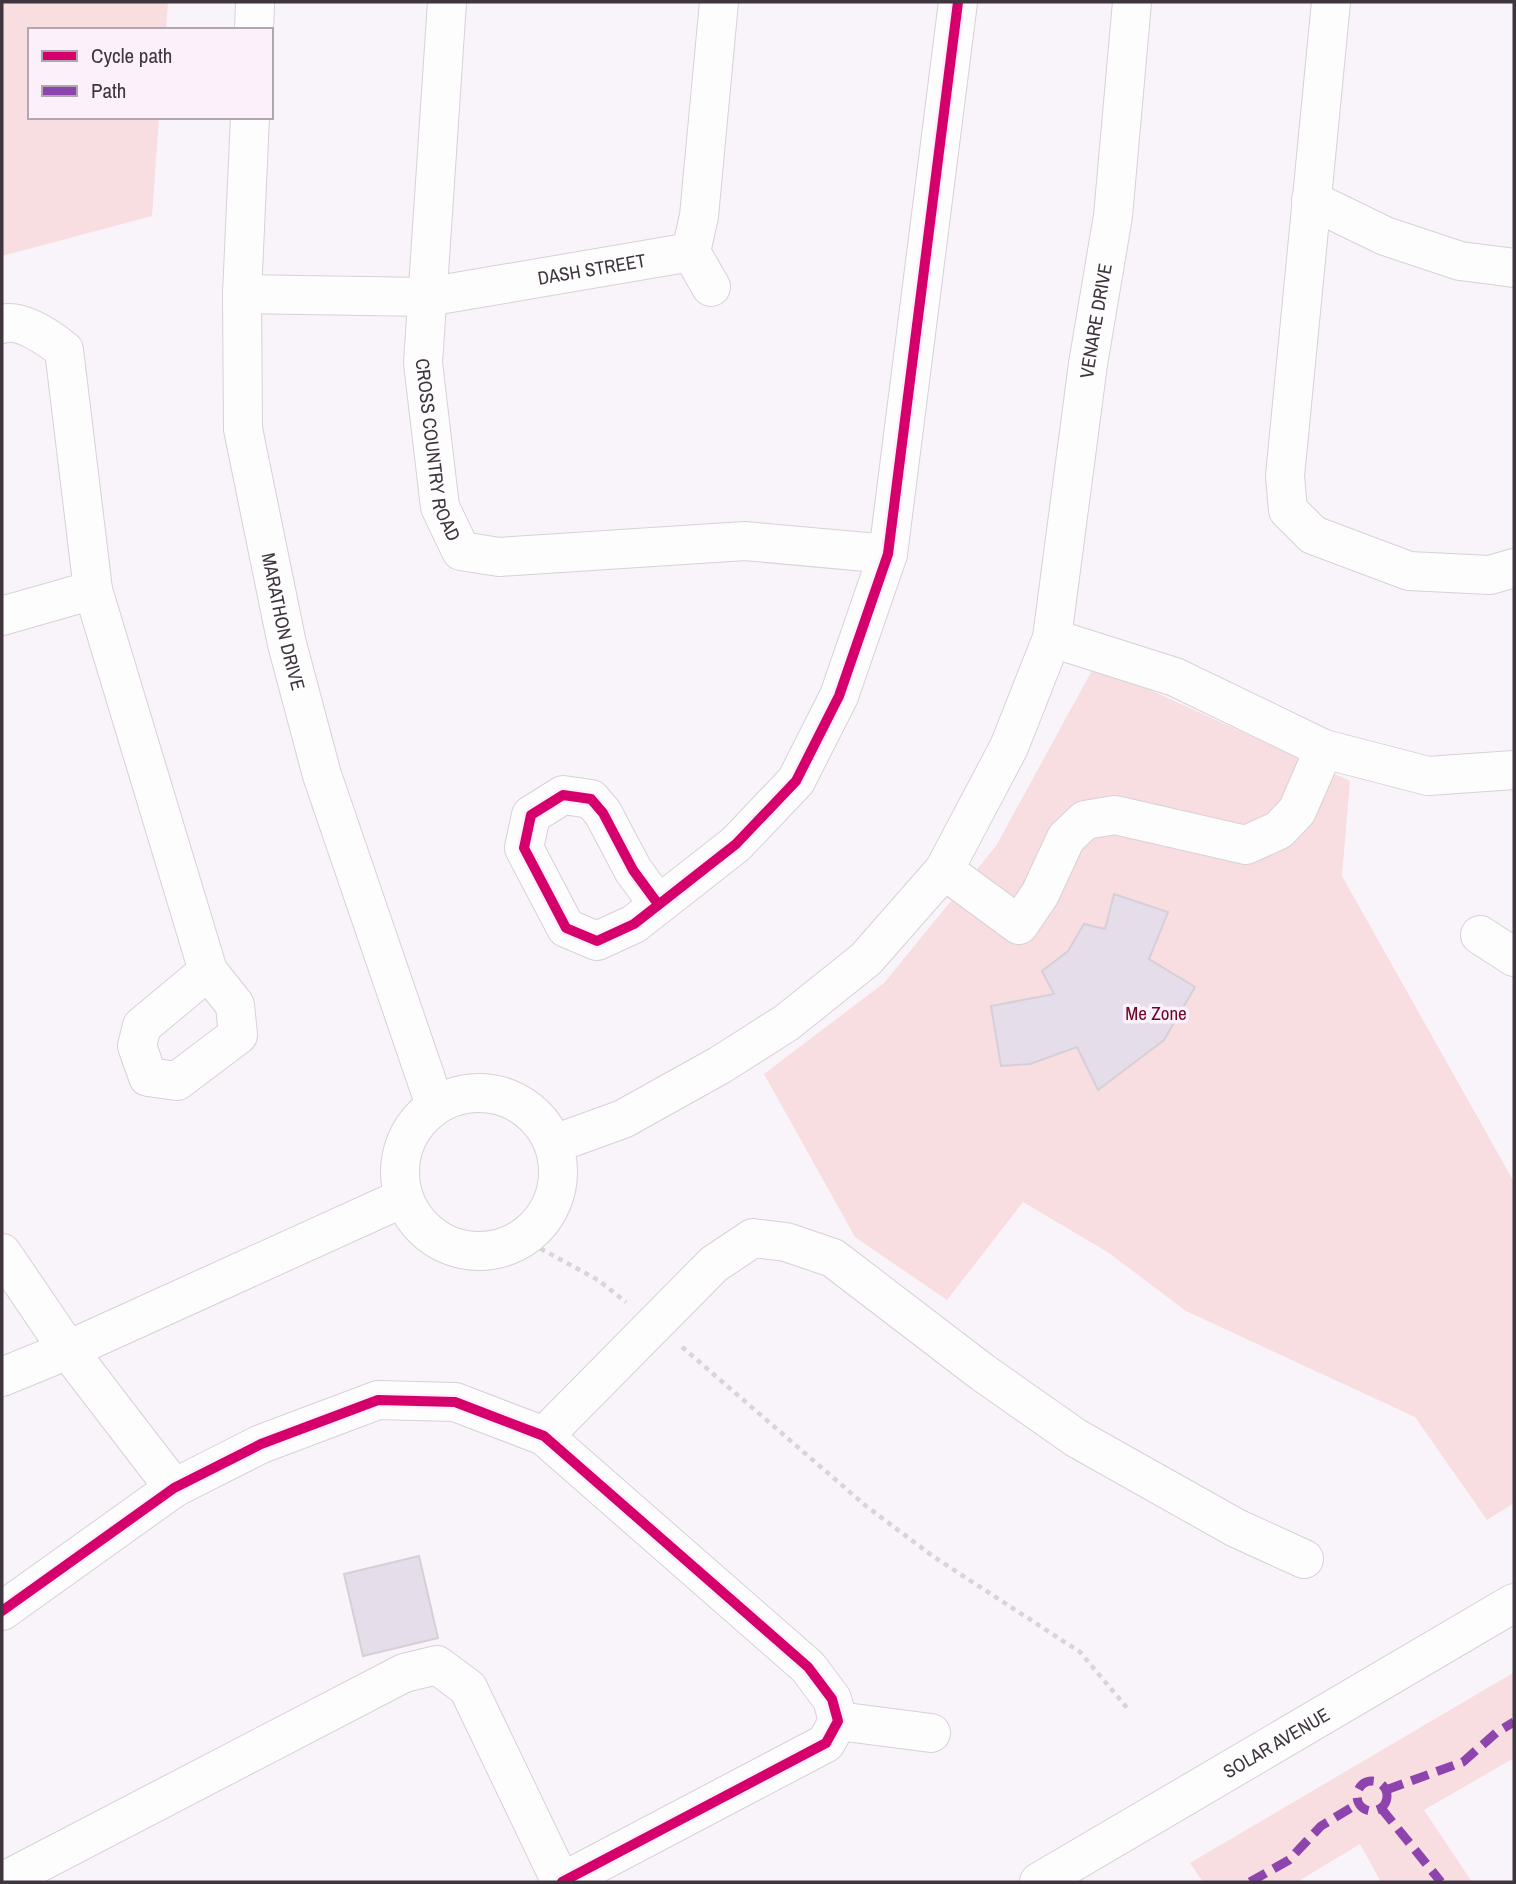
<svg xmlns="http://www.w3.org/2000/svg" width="1516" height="1884" font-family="'Archivo Narrow',sans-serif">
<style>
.green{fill:#f8dde1}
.building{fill:#e5deea;stroke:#d5d0d7;stroke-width:2}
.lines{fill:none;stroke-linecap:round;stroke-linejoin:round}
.minor-casing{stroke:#d8d1d8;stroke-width:40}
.path{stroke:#d7d5d7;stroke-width:4.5;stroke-dasharray:5 5;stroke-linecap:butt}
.minor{stroke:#fefdfe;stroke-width:38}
.quiet{stroke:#8e44ad;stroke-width:9;stroke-dasharray:18 9;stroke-linecap:butt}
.cycleway-casing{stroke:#fcf1fb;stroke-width:15}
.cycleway{stroke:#d6006c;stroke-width:10}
.labels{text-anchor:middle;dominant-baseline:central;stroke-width:7;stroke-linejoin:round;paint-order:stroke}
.street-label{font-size:19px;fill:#3f353e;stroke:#fcf1fb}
.park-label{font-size:19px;fill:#6a0725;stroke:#fcf1fb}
</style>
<rect width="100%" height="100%" fill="#f9f4f9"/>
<!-- green -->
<g class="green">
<path d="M2 2H168L166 30H30V117H159L152 216 2 256Z"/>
<path d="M1095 665 1350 781 1342 876 1514 1182V1503L1487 1520 1415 1417 1186 1311 1109 1253 1023 1202 947 1300 855 1237 764 1074 884 983 996 846Z"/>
<path d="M1513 1673 1514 1758 1424 1810 1472 1882H1381L1360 1844 1297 1882H1203L1190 1863Z"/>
</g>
<!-- building -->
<g class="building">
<path d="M1114 894 1168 912 1149 959 1195 987 1164 1040 1098 1090 1077 1047 1030 1064 1001 1066 991 1006 1054 994 1042 971 1068 951 1084 924 1105 929Z"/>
<path d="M419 1556 438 1638 363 1656 344 1574Z"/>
</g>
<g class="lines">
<!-- minor casing -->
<g class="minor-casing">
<g id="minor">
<path id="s1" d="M447 2 423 363 440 507 461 551 499 557 745 541 888 554"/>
<path d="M1331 2 1285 476 1288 510 1313 535 1409 571 1490 575 1514 568"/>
<path d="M254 30 255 2"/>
<path id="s2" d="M250 117 242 294 243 429 287 644 322 775 435 1105"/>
<path d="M1311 200 1385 236 1460 261 1514 268"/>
<path d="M691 252 699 216 719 2"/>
<path d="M691 252 711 287"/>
<path id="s3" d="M242 294 427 297 691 252"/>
<path d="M2 324C21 318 49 338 64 350L93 590 208 971 235 1005 238 1035 177 1081 148 1077 137 1046 142 1026 208 971"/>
<path d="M2 616 93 590"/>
<path d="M1052 638 1175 677 1324 749 1428 776 1514 770"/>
<path d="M944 870 1019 925 1040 894 1066 838 1085 820 1115 815 1246 845 1279 830 1297 811 1324 749"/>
<path d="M658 904 633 870 603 813 591 799 563 795 531 815 524 848 566 928 597 941 634 924 736 844 796 781 839 696 888 554 958 2"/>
<path d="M1480 935 1514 957"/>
<circle cx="479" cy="1172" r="79"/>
<path id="s4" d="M554 1144 623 1119 720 1065 786 1023 866 959 944 870 1009 747 1052 638 1088 364 1113 216 1132 2"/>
<path d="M2 1253 68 1350 174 1488"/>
<path d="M2 1377 68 1350 403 1198"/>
<path d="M544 1436 714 1264 753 1238 786 1242 833 1258 982 1372 1076 1438 1236 1528 1304 1559"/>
<path d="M2 1611 174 1488 261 1444 378 1400 455 1402 544 1436 808 1667 832 1699 838 1721 826 1743 562 1882"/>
<path d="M838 1721 931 1733"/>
<path d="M2 1882 404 1673 437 1665 468 1688 561 1882"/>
<path id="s5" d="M1039 1882 1514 1603"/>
</g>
</g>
<!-- path -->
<g class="path">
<path d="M523 1239 598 1280 626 1302"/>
<path d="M682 1347 866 1506 934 1557 1080 1652 1128 1709"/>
</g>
<!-- minor -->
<use href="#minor" class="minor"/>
<!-- quiet -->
<g class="quiet">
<circle cx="1372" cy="1796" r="15"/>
<path d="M1386 1790 1463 1762 1497 1732 1514 1722"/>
<path d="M1381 1808 1441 1882"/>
<path d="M1250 1882 1289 1860 1321 1826 1359 1803"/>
</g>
<!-- cycleway casing -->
<g class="cycleway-casing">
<g id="cycleway">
<path d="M658 904 633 870 603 813 591 799 563 795 531 815 524 848 566 928 597 941 634 924 736 844 796 781 839 696 888 554 958 2"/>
<path d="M2 1611 174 1488 261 1444 378 1400 455 1402 544 1436 808 1667 832 1699 838 1721 826 1743 562 1882"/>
</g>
</g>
<!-- cycleway -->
<use href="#cycleway" class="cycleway"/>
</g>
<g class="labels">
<!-- street labels -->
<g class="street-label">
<text stroke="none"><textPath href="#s3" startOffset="352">DASH STREET</textPath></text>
<text stroke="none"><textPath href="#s4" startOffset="1060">VENARE DRIVE</textPath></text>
<text stroke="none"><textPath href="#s1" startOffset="450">CROSS COUNTRY ROAD</textPath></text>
<text stroke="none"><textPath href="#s2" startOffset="509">MARATHON DRIVE</textPath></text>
<text stroke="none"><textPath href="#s5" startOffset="275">SOLAR AVENUE</textPath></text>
</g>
<!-- park labels -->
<g class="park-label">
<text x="1156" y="1013">Me Zone</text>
</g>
</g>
<!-- border -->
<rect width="1516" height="1884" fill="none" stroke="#3f353e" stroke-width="7"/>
<!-- legend -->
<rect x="28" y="28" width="245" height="91" fill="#fcf1fb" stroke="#b0a6af" stroke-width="2"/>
<rect x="42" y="51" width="35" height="10" fill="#d6006c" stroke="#b0a6af" stroke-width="2"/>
<text x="91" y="63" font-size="21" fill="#3f353e">Cycle path</text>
<rect x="42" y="86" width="35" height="10" fill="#8e44ad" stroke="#b0a6af" stroke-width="2"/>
<text x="91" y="98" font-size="21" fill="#3f353e">Path</text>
</svg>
